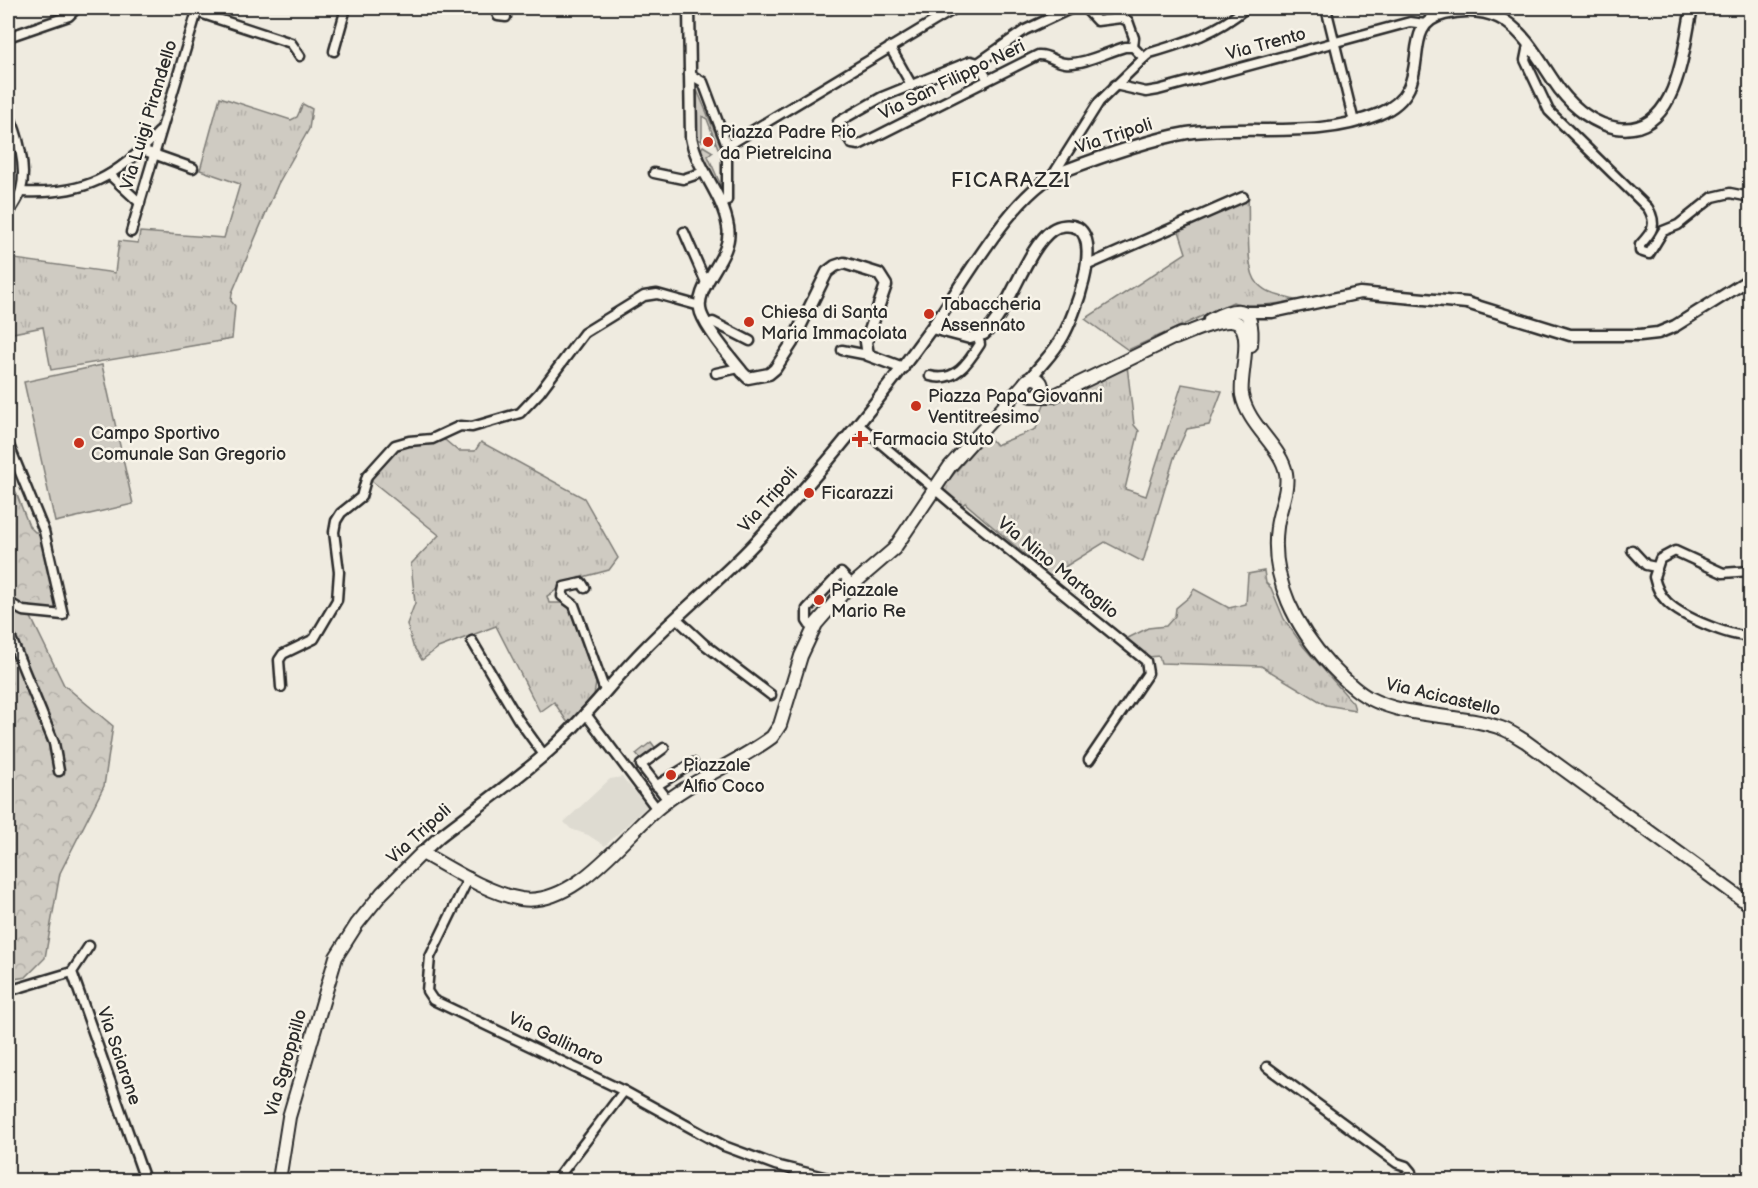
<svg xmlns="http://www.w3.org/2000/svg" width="1758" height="1188" font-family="'Balsamiq Sans',sans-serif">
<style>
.built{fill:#dedbd1}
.grass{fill:url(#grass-tufts);stroke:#7d7b76;stroke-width:1.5}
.park{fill:url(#park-crowns);stroke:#7d7b76;stroke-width:1.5}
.garden{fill:#cfcbc2;stroke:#7d7b76;stroke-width:1.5}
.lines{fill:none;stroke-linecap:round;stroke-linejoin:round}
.minor-casing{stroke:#2b2b2b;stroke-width:13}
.tertiary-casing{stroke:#2b2b2b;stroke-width:15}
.secondary-casing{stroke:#2b2b2b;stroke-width:16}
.minor{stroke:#f7f3e8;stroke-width:8}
.tertiary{stroke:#f7f3e8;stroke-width:10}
.secondary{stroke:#f7f3e8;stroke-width:12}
.poi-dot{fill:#c8321e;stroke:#f7f3e8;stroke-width:2}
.labels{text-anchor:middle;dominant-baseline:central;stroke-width:5;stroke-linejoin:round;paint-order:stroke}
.street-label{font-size:18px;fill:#2b2b2b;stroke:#f7f3e8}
.poi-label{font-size:18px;fill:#2b2b2b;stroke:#f7f3e8;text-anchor:start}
.quarter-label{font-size:21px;letter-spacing:1.5px;fill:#2b2b2b;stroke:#f7f3e8}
</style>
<defs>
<pattern id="grass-tufts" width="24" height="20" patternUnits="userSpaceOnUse" patternTransform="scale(1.5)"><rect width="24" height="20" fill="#cfcbc2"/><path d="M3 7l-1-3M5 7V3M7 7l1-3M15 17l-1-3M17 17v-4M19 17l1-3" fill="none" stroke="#b2aea7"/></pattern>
<pattern id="park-crowns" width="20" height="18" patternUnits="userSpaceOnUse" patternTransform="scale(1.5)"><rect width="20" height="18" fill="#cfcbc2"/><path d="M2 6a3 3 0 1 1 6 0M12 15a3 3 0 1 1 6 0" fill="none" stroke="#b2aea7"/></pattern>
</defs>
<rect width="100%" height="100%" fill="#efebe0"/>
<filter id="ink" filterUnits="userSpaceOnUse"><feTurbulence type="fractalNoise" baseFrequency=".0167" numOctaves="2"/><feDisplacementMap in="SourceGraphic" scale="12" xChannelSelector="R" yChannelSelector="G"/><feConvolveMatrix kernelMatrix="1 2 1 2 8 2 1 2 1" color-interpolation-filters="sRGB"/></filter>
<g filter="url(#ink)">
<!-- built -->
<path class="built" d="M622 777 647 806 605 846 588 835 571 829 564 822 610 779Z"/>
<!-- grass -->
<g class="grass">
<path d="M220 97 291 120 297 117 303 104 312 109 309 129 278 184 232 293 231 301 235 306 232 339 51 370 43 327 8 334V258L115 273 119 241 138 243 140 232 224 238 240 184 200 170Z"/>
<path d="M1248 200C1250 221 1244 269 1258 284 1268 295 1285 297 1298 301L1248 307 1233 302 1128 350 1085 319 1186 253 1179 231Z"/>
<path d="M1127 365 1134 425 1139 431 1125 489 1146 496 1182 384 1222 391 1209 425 1187 429 1174 458 1143 562 1105 542 1050 576 965 503 961 506 942 488 987 435 996 445 1036 429 1044 404Z"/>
<path d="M445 440 458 451H475L481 442 584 498 618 558 609 570 572 580 547 596 549 603H561L570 608 596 683 594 695 568 723 554 702 540 712 496 626 438 648 422 660 413 646 407 624 415 603 411 564 439 535 368 478 400 445Z"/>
<path d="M1264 571 1266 583 1271 588 1284 619 1303 646 1353 703 1355 710 1326 705 1261 666 1161 663 1159 656 1148 657 1126 639 1148 628 1166 626 1175 616 1176 608 1189 597 1194 589 1229 608 1246 604 1248 574Z"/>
</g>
<!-- park -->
<path class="park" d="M8 472 29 526 35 532H41L59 613 26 607 64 685 113 726 104 786 60 873 45 958 26 977 8 980Z"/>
<!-- garden -->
<g class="garden">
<path d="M697 90 721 146 718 148 707 119 702 116V141L696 138Z"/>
<path d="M703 146 713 152 708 156 722 188 720 194 699 153Z"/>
<path d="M102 365 133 504 55 522 24 382Z"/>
<path d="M651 742 660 754 645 765 636 754Z"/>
</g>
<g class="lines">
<!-- minor casing -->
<g class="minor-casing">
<g id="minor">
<path d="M495 8 498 16 506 17"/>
<path d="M1085 8 1097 21 1121 18 1128 21 1134 38 1133 47"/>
<path d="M1326 8 1354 122"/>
<path d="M1428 8 1433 18"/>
<path d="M197 12 291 43 300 56"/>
<path d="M8 37 69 16 77 8"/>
<path d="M1528 45 1525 60 1549 111 1648 208C1658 225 1652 232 1640 245V251L1649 254 1663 231 1678 225 1713 197 1730 193 1750 197"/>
<path d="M890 47 912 86"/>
<path d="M334 51 346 8"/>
<path d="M978 63 1025 30 1072 8"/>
<path d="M689 74 703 82 727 146 956 8"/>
<path d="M988 80 978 63 971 61 882 97 838 122 852 144 859 145 1038 55C1049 54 1054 62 1065 63 1083 65 1107 52 1125 47H1133L1144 58"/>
<path d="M1115 85 1146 92 1158 90 1410 22 1425 24"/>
<path d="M8 114C18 132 27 169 21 190 19 199 12 207 8 215"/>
<path d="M727 146V200"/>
<path d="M142 150 193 168"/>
<path d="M654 173 683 179 704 172"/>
<path d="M1053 175 1099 102 1144 58 1150 53C1187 42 1216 33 1246 8"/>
<path d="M111 176 140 203"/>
<path d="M21 192C85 195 116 178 159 132"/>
<path d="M131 232 198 8"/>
<path d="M684 232 707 285"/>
<path d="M1088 265 1243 197"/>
<path d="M708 324 713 322 750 341"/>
<path d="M842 350 868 355"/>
<path d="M716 373 739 368"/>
<path d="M930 376C955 383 968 363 980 344L978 337"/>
<path d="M859 425 958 509 1146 661 1148 673 1089 760"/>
<path d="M8 443 44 531 63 615 23 611 8 602"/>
<path d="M1632 550 1646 565 1656 567"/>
<path d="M1750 571 1723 573 1675 551 1660 559 1654 577C1656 586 1660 595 1667 602 1682 617 1730 637 1750 636"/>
<path d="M585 588 582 583 564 587 562 596 574 605 605 691"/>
<path d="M676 618 704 644 771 695"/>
<path d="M813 630 807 621V609L841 573 853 585"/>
<path d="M8 631 54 743 59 771"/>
<path d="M472 641 518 719 544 755"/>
<path d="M281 687 279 660 283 654 314 639 337 600 339 572 334 532 336 521 341 513 361 497 367 476 395 445 409 441 432 439 460 426 472 427 520 413 539 393 584 333 644 296 657 294 700 306"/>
<path d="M585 713 657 809"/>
<path d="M664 748 641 765 668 800"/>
<path d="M656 786 693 763"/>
<path d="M469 877 430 957 427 991 433 1000 624 1091 724 1146 775 1165 836 1180"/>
<path d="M89 946 72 972 145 1180"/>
<path d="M8 991 72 972"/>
<path d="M1267 1067 1397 1163 1406 1166 1411 1172 1400 1180"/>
<path d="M556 1180 624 1091"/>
</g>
</g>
<!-- tertiary casing -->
<g class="tertiary-casing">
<g id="tertiary">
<path d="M689 8 691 137C697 170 723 194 728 227 734 258 692 286 701 313 707 330 731 358 743 373L748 378 769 374 775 369 792 343 827 272 835 266 844 263 879 274 886 285 866 342 868 355 903 368"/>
<path d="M1245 312H1272L1360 293 1467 303 1570 335H1640L1658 333 1675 326 1750 279"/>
<path d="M932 328 970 338 984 334C1009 313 1026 248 1052 230 1059 225 1070 224 1078 228 1102 244 1074 316 1063 336 1054 353 1040 365 1029 380"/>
<path d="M422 853 439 837C476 808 515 781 550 750 585 719 613 680 646 647 681 611 720 580 754 544 818 476 878 402 933 326 963 285 1014 190 1061 172 1095 159 1152 139 1187 133 1252 124 1316 140 1379 114 1441 88 1393 26 1445 14 1465 9 1488 10 1505 21 1529 37 1543 67 1560 90 1574 108 1594 124 1617 128 1678 137 1683 48 1692 8"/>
</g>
</g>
<!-- secondary casing -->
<g class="secondary-casing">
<g id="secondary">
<path d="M1210 320C1240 304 1255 306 1251 345"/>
<path d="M1175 338C1189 333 1227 314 1239 324 1253 336 1239 377 1242 395 1248 426 1281 446 1286 473 1289 491 1279 509 1277 527 1270 579 1296 628 1331 666 1342 677 1354 690 1369 698 1409 719 1459 713 1501 728 1510 731 1518 737 1525 741L1750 905"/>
<circle cx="1033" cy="387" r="9"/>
<path d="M1035 396H1053L1181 334"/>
<path d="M279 1180 289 1117 336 957 357 924 382 893 422 853C452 869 487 893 521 899 574 907 621 840 657 809 692 779 736 764 772 737L780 725 801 656 816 624 843 593 894 549 950 466 1025 383"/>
</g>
</g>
<!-- minor -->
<use href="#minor" class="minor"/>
<!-- tertiary -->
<use href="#tertiary" class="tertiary"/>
<!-- secondary -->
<use href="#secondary" class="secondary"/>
</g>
</g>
<!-- markers -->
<g class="poi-dot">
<circle cx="708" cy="142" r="6"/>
<circle cx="929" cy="314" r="6"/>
<circle cx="749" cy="322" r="6"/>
<circle cx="916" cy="406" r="6"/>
<path d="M857 430h6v6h6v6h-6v6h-6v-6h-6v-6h6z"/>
<circle cx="79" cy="443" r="6"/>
<circle cx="809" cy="493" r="6"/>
<circle cx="819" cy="600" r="6"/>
<circle cx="671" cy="775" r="6"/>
</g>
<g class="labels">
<!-- street labels -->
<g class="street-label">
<text transform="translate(1266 44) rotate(-15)">Via Trento</text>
<text transform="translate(952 80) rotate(-26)">Via San Filippo Neri</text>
<text transform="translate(149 115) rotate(-73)">Via Luigi Pirandello</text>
<text transform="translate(1114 136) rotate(-18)">Via Tripoli</text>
<text transform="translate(768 500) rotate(-49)">Via Tripoli</text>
<text transform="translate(1058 568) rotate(39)">Via Nino Martoglio</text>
<text transform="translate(1443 697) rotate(13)">Via Acicastello</text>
<text transform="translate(419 834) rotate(-42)">Via Tripoli</text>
<text transform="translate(556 1039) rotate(25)">Via Gallinaro</text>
<text transform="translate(119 1056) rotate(71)">Via Sciarone</text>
<text transform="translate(286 1063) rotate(-74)">Via Sgroppillo</text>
</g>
<!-- poi labels -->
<g class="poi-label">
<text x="720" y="132">Piazza Padre Pio<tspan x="720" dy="21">da Pietrelcina</tspan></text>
<text x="941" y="304">Tabaccheria<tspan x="941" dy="21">Assennato</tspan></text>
<text x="761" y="312">Chiesa di Santa<tspan x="761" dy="21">Maria Immacolata</tspan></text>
<text x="928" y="396">Piazza Papa Giovanni<tspan x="928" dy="21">Ventitreesimo</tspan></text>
<text x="91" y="433">Campo Sportivo<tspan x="91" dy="21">Comunale San Gregorio</tspan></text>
<text x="872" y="439">Farmacia Stuto</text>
<text x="821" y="493">Ficarazzi</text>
<text x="831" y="590">Piazzale<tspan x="831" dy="21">Mario Re</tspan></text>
<text x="683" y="765">Piazzale<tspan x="683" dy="21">Alfio Coco</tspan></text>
</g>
<!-- quarter labels -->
<g class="quarter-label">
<text x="1011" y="180">FICARAZZI</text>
</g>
</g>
<!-- margin -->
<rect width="1758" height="1188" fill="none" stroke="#f7f3e8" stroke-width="30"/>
<rect x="15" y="15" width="1728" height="1158" fill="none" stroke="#2b2b2b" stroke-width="2" filter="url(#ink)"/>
</svg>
